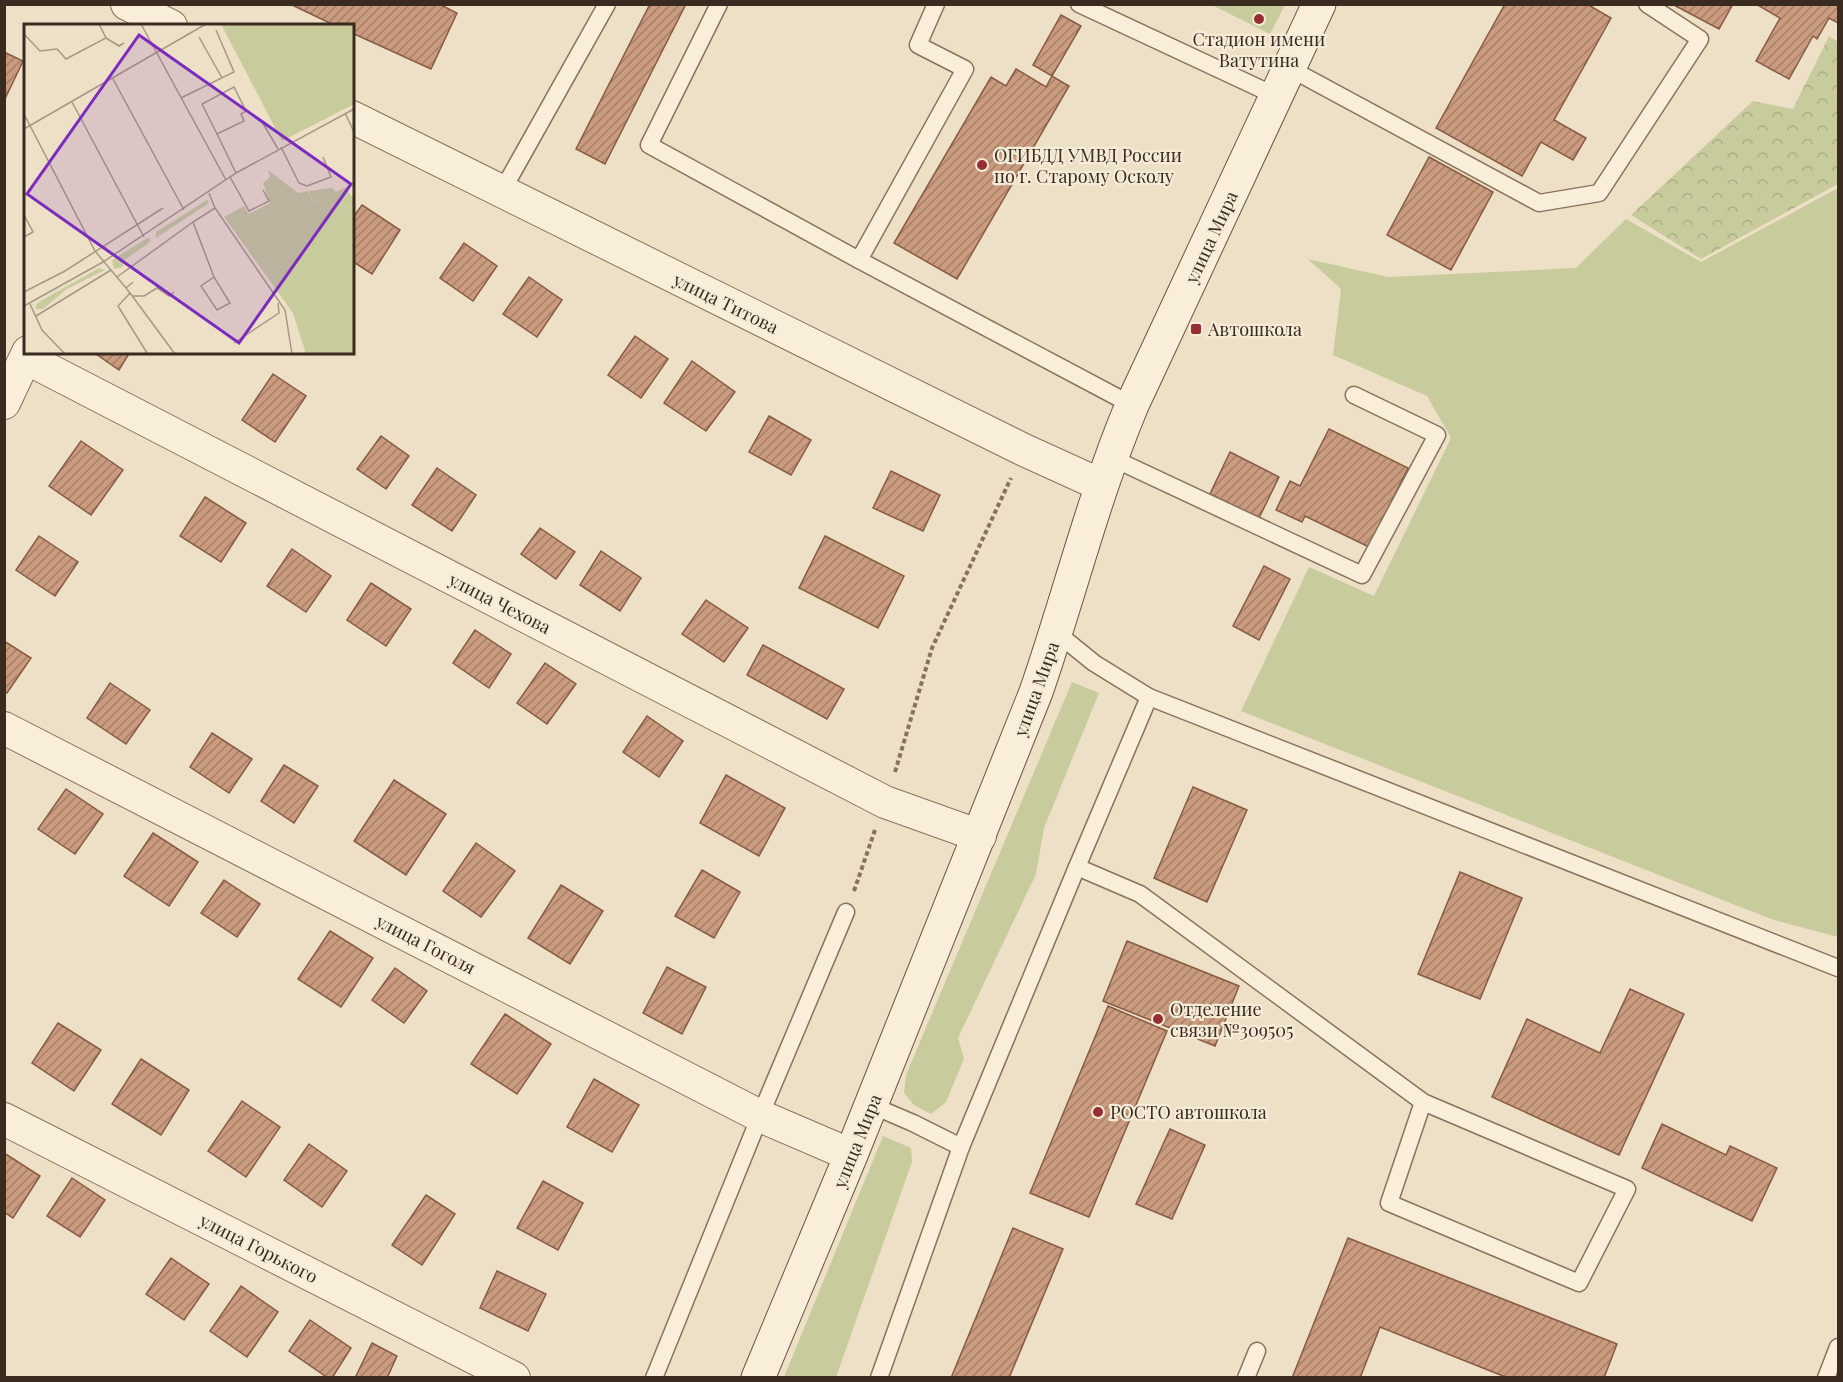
<svg xmlns="http://www.w3.org/2000/svg" width="1843" height="1382" font-family="'Playfair Display',serif">
<style>
.green{fill:#c8cb9b}
.forest{fill:url(#forest-crowns)}
.building{fill:url(#building-hatch);stroke:#875b43;stroke-width:1.5}
.lines{fill:none;stroke-linecap:round;stroke-linejoin:round}
.service-casing{stroke:#89725d;stroke-width:19}
.minor-casing{stroke:#89725d;stroke-width:34}
.secondary-casing{stroke:#6b5340;stroke-width:35}
.path{stroke:#89725d;stroke-width:4;stroke-dasharray:4.5 3;stroke-linecap:butt}
.service{stroke:#f8eeda;stroke-width:16}
.minor{stroke:#f8eeda;stroke-width:32}
.secondary{stroke:#f8eeda;stroke-width:33}
.poi-dot{fill:#962e34;stroke:#f5ebd7;stroke-width:2}
.labels{text-anchor:middle;dominant-baseline:central;stroke-width:4.5;stroke-linejoin:round;paint-order:stroke}
.poi-label{font-size:18px;fill:#392b20;stroke:#f5ebd7;text-anchor:start}
.street-label{font-size:18px;fill:#392b20;stroke:#f5ebd7}
.inset-road{fill:none;stroke:#a59884;stroke-width:1.5}
.view{fill:#7b2cbf;fill-opacity:0.15;stroke:#7b2cbf;stroke-width:3}
.inset-edge{fill:none;stroke:#392b20;stroke-width:3}
</style>
<defs>
<pattern id="forest-crowns" width="20" height="18" patternUnits="userSpaceOnUse" patternTransform="scale(1.5)"><rect width="20" height="18" fill="#c8cb9b"/><path d="M2 6a3 3 0 1 1 6 0M12 15a3 3 0 1 1 6 0" fill="none" stroke="#adae85"/></pattern>
<pattern id="building-hatch" width="6" height="6" patternUnits="userSpaceOnUse" patternTransform="scale(1.5)"><rect width="6" height="6" fill="#ca9b7e"/><path d="M-1 1l2-2M0 6l6-6M5 7l2-2" fill="none" stroke="#a57f67"/></pattern>
</defs>
<rect width="100%" height="100%" fill="#ede0c7"/>
<!-- green -->
<g class="green">
<path d="M1212 5H1285L1270 34Z"/>
<path d="M1838 188V937L1771 919 1241 711 1309 567 1374 596 1451 438 1427 396 1333 355 1341 289 1308 259 1388 277 1576 268 1626 219 1701 262Z"/>
<path d="M1072 682 1099 693 1044 828 1036 874 958 1038 964 1059 946 1102 931 1114 914 1105 904 1093 906 1075Z"/>
<path d="M883 1136 911 1148 912 1162 836 1377H784Z"/>
</g>
<!-- forest -->
<path class="forest" d="M1829 36 1838 42V184L1701 259 1631 215 1753 101 1793 109Z"/>
<!-- building -->
<g class="building">
<path d="M290 4H439L457 13 431 69 352 33V26H336Z"/>
<path d="M650 4H686L605 164 576 149Z"/>
<path d="M1505 4H1587L1611 18 1554 120 1586 138 1573 160 1541 142 1522 176 1436 128Z"/>
<path d="M1672 4H1733L1719 29Z"/>
<path d="M1756 4H1838V23L1829 18 1817 39 1813 36 1789 79 1756 61 1780 18Z"/>
<path d="M1061 15 1081 26 1052 76 1033 65Z"/>
<path d="M4 52 23 61 4 101Z"/>
<path d="M1016 69 1046 87 1052 76 1069 86 957 279 894 243 991 77 1006 86Z"/>
<path d="M1429 157 1493 192 1451 270 1387 235Z"/>
<path d="M362 205 400 230 372 274 352 261V219Z"/>
<path d="M464 243 497 266 473 301 440 278Z"/>
<path d="M529 277 562 300 537 337 503 314Z"/>
<path d="M635 336 668 359 641 398 608 375Z"/>
<path d="M93 352H130L119 370Z"/>
<path d="M692 361 735 392 706 431 664 403Z"/>
<path d="M273 374 306 396 275 442 242 420Z"/>
<path d="M769 416 811 440 791 475 749 452Z"/>
<path d="M1329 429 1408 468 1369 547 1305 516 1302 522 1276 510 1290 481 1300 486Z"/>
<path d="M381 436 409 456 386 489 357 469Z"/>
<path d="M81 441 123 470 91 515 49 486Z"/>
<path d="M1230 452 1279 477 1259 518 1210 494Z"/>
<path d="M437 468 476 495 452 531 412 505Z"/>
<path d="M891 471 940 495 923 531 873 508Z"/>
<path d="M205 497 246 523 221 562 180 536Z"/>
<path d="M540 528 575 552 556 579 521 554Z"/>
<path d="M39 536 78 562 55 596 16 570Z"/>
<path d="M825 536 904 576 878 628 799 588Z"/>
<path d="M292 549 331 576 306 612 267 586Z"/>
<path d="M601 551 641 578 620 611 580 585Z"/>
<path d="M1264 566 1290 579 1259 640 1233 626Z"/>
<path d="M371 583 411 609 386 646 347 620Z"/>
<path d="M706 600 748 628 724 662 682 634Z"/>
<path d="M475 630 511 654 489 688 453 663Z"/>
<path d="M4 641 31 658 7 693 4 691Z"/>
<path d="M763 645 844 689 827 719 747 675Z"/>
<path d="M545 663 576 684 547 724 517 703Z"/>
<path d="M110 683 150 710 126 744 87 718Z"/>
<path d="M647 716 683 741 659 777 623 752Z"/>
<path d="M212 733 252 759 229 793 190 767Z"/>
<path d="M284 765 318 786 294 823 261 801Z"/>
<path d="M726 775 785 808 759 856 700 823Z"/>
<path d="M394 780 446 814 406 875 354 841Z"/>
<path d="M1193 787 1247 810 1207 902 1154 878Z"/>
<path d="M66 789 103 814 75 854 38 829Z"/>
<path d="M153 833 198 862 169 906 124 876Z"/>
<path d="M476 843 515 871 481 917 443 891Z"/>
<path d="M702 870 740 892 714 938 675 916Z"/>
<path d="M1460 872 1522 898 1480 999 1418 974Z"/>
<path d="M224 880 260 904 237 937 201 913Z"/>
<path d="M561 885 603 911 570 964 528 938Z"/>
<path d="M330 931 373 958 341 1007 298 979Z"/>
<path d="M1127 941 1239 986 1215 1046 1103 1001Z"/>
<path d="M667 967 706 987 682 1034 643 1013Z"/>
<path d="M395 968 427 991 404 1023 372 1000Z"/>
<path d="M1630 989 1684 1014 1619 1155 1492 1097 1527 1019 1600 1053Z"/>
<path d="M1108 1006 1167 1031 1089 1217 1030 1193Z"/>
<path d="M505 1014 551 1044 517 1094 471 1064Z"/>
<path d="M58 1023 101 1050 74 1091 32 1063Z"/>
<path d="M141 1059 189 1090 161 1135 112 1104Z"/>
<path d="M594 1079 639 1105 612 1152 567 1127Z"/>
<path d="M242 1101 280 1127 246 1177 208 1151Z"/>
<path d="M1662 1124 1726 1155 1730 1146 1777 1168 1752 1221 1642 1168Z"/>
<path d="M1170 1129 1205 1145 1172 1219 1136 1204Z"/>
<path d="M309 1144 347 1171 322 1207 284 1180Z"/>
<path d="M4 1153 40 1176 13 1218 4 1212Z"/>
<path d="M72 1178 105 1200 80 1237 47 1216Z"/>
<path d="M543 1181 583 1203 558 1250 517 1228Z"/>
<path d="M426 1195 455 1214 422 1265 392 1245Z"/>
<path d="M1013 1228 1063 1249 1009 1378H951Z"/>
<path d="M1348 1238 1617 1344 1604 1378H1508L1380 1327 1360 1378H1292Z"/>
<path d="M171 1258 209 1284 184 1320 146 1294Z"/>
<path d="M497 1271 546 1294 528 1331 480 1308Z"/>
<path d="M241 1286 278 1312 247 1357 210 1331Z"/>
<path d="M310 1320 351 1348 332 1378H328L289 1351Z"/>
<path d="M372 1343 397 1356 387 1378H355Z"/>
</g>
<g class="lines">
<!-- service casing -->
<g class="service-casing">
<g id="service">
<path d="M719 4 649 145 859 260 1132 405"/>
<path d="M1079 4 1276 96"/>
<path d="M1289 68 1539 203 1599 193 1700 39 1647 4"/>
<path d="M501 193 607 4"/>
<path d="M859 260 965 69 918 45 936 4"/>
<path d="M1110 457 1362 575 1437 435 1354 395"/>
<path d="M1057 633 1094 663 1149 697 1838 968"/>
<path d="M1149 697 1077 867 1140 894 1423 1102 1627 1189 1579 1283 1389 1203 1423 1102"/>
<path d="M871 1105 913 1123 961 1147"/>
<path d="M654 1378 760 1116 846 912"/>
<path d="M879 1378 961 1147 1077 867"/>
<path d="M1246 1378 1257 1351"/>
<path d="M1826 1378 1838 1347"/>
</g>
</g>
<!-- minor casing -->
<g class="minor-casing">
<g id="minor">
<path d="M127 4 171 26"/>
<path d="M352 117 1024 450 1101 485"/>
<path d="M26 358 885 802 980 836"/>
<path d="M4 403 28 352"/>
<path d="M4 728 760 1116 851 1155"/>
<path d="M4 1119 514 1378"/>
</g>
</g>
<!-- secondary casing -->
<g class="secondary-casing">
<path id="secondary" d="M758 1378 851 1155 1036 692C1069 597 1093 498 1132 405L1319 4"/>
</g>
<!-- path -->
<g class="path">
<path d="M895 772 932 648 1011 478"/>
<path d="M854 891 875 830"/>
</g>
<!-- service -->
<use href="#service" class="service"/>
<!-- minor -->
<use href="#minor" class="minor"/>
<!-- secondary -->
<use href="#secondary" class="secondary"/>
</g>
<!-- markers -->
<g class="poi-dot">
<circle cx="1259" cy="19" r="6"/>
<circle cx="982" cy="165" r="6"/>
<rect x="1190" y="323" width="12" height="12" rx="3"/>
<circle cx="1158" cy="1019" r="6"/>
<circle cx="1098" cy="1112" r="6"/>
</g>
<g class="labels">
<!-- poi labels -->
<g class="poi-label">
<text x="1259" y="39" text-anchor="middle">Стадион имени<tspan x="1259" dy="21">Ватутина</tspan></text>
<text x="994" y="155">ОГИБДД УМВД России<tspan x="994" dy="21">по г. Старому Осколу</tspan></text>
<text x="1208" y="329">Автошкола</text>
<text x="1170" y="1009">Отделение<tspan x="1170" dy="21">связи №309505</tspan></text>
<text x="1110" y="1112">РОСТО автошкола</text>
</g>
<!-- street labels -->
<g class="street-label">
<text transform="translate(1211 237) rotate(-65)">улица Мира</text>
<text transform="translate(726 303) rotate(26)">улица Титова</text>
<text transform="translate(500 603) rotate(27)">улица Чехова</text>
<text transform="translate(1036 689) rotate(-70)">улица Мира</text>
<text transform="translate(426 944) rotate(27)">улица Гоголя</text>
<text transform="translate(857 1141) rotate(-68)">улица Мира</text>
<text transform="translate(259 1248) rotate(27)">улица Горького</text>
</g>
</g>
<!-- overview -->
<g transform="translate(24 24)">
<rect width="330" height="330" fill="#ede0c7"/>
<path d="M197 0H330V80L258 117ZM244 146 274 169 284 167 289 178 330 183V330H282L269 289 200 193 220 182 225 190 246 179 239 159 246 153ZM183 176 185 179 132 214V208ZM125 213 126 218 99 237V243L90 245 88 236ZM75 244 81 246 43 265 19 285H11L13 279Z" fill="#c8cb9b"/>
<path d="M322 163 327 172 330 171V183L289 178 285 167 308 164 312 168Z" fill="#c8cb9b"/>
<path class="inset-road" d="M117 0 202 156M0 10 16 27 33 25 42 35 82 14 75 0M175 13 198 54M82 14 95 22 100 19M89 55 160 186M157 74 210 48 192 6M48 78 120 213M321 89 330 108M0 90 71 227 102 264 109 258M237 96 254 125M0 105 182 0M193 110 220 97 217 90 222 87 210 63 178 80 193 110 212 149M257 123 275 159 283 162 307 153 299 133M206 153 225 187 245 177 239 166M185 169 191 184 261 286 268 330M0 191 9 208 0 213M93 253 169 198M190 253 177 262 193 286 206 279 190 253 169 198 191 184M102 264 106 269 94 282 123 329M0 268 41 247 139 184M106 269 151 330M108 272H120L133 264 145 272 150 268M6 280 18 306 41 330M0 282 79 238 212 149 330 85M12 292 87 246M210 319 255 289 254 279"/>
<path class="view" d="M115 11 327 160 215 319 3 170Z"/>
<rect width="330" height="330" class="inset-edge"/>
</g>
<!-- border -->
<rect width="1843" height="1382" fill="none" stroke="#392b20" stroke-width="12"/>
</svg>
